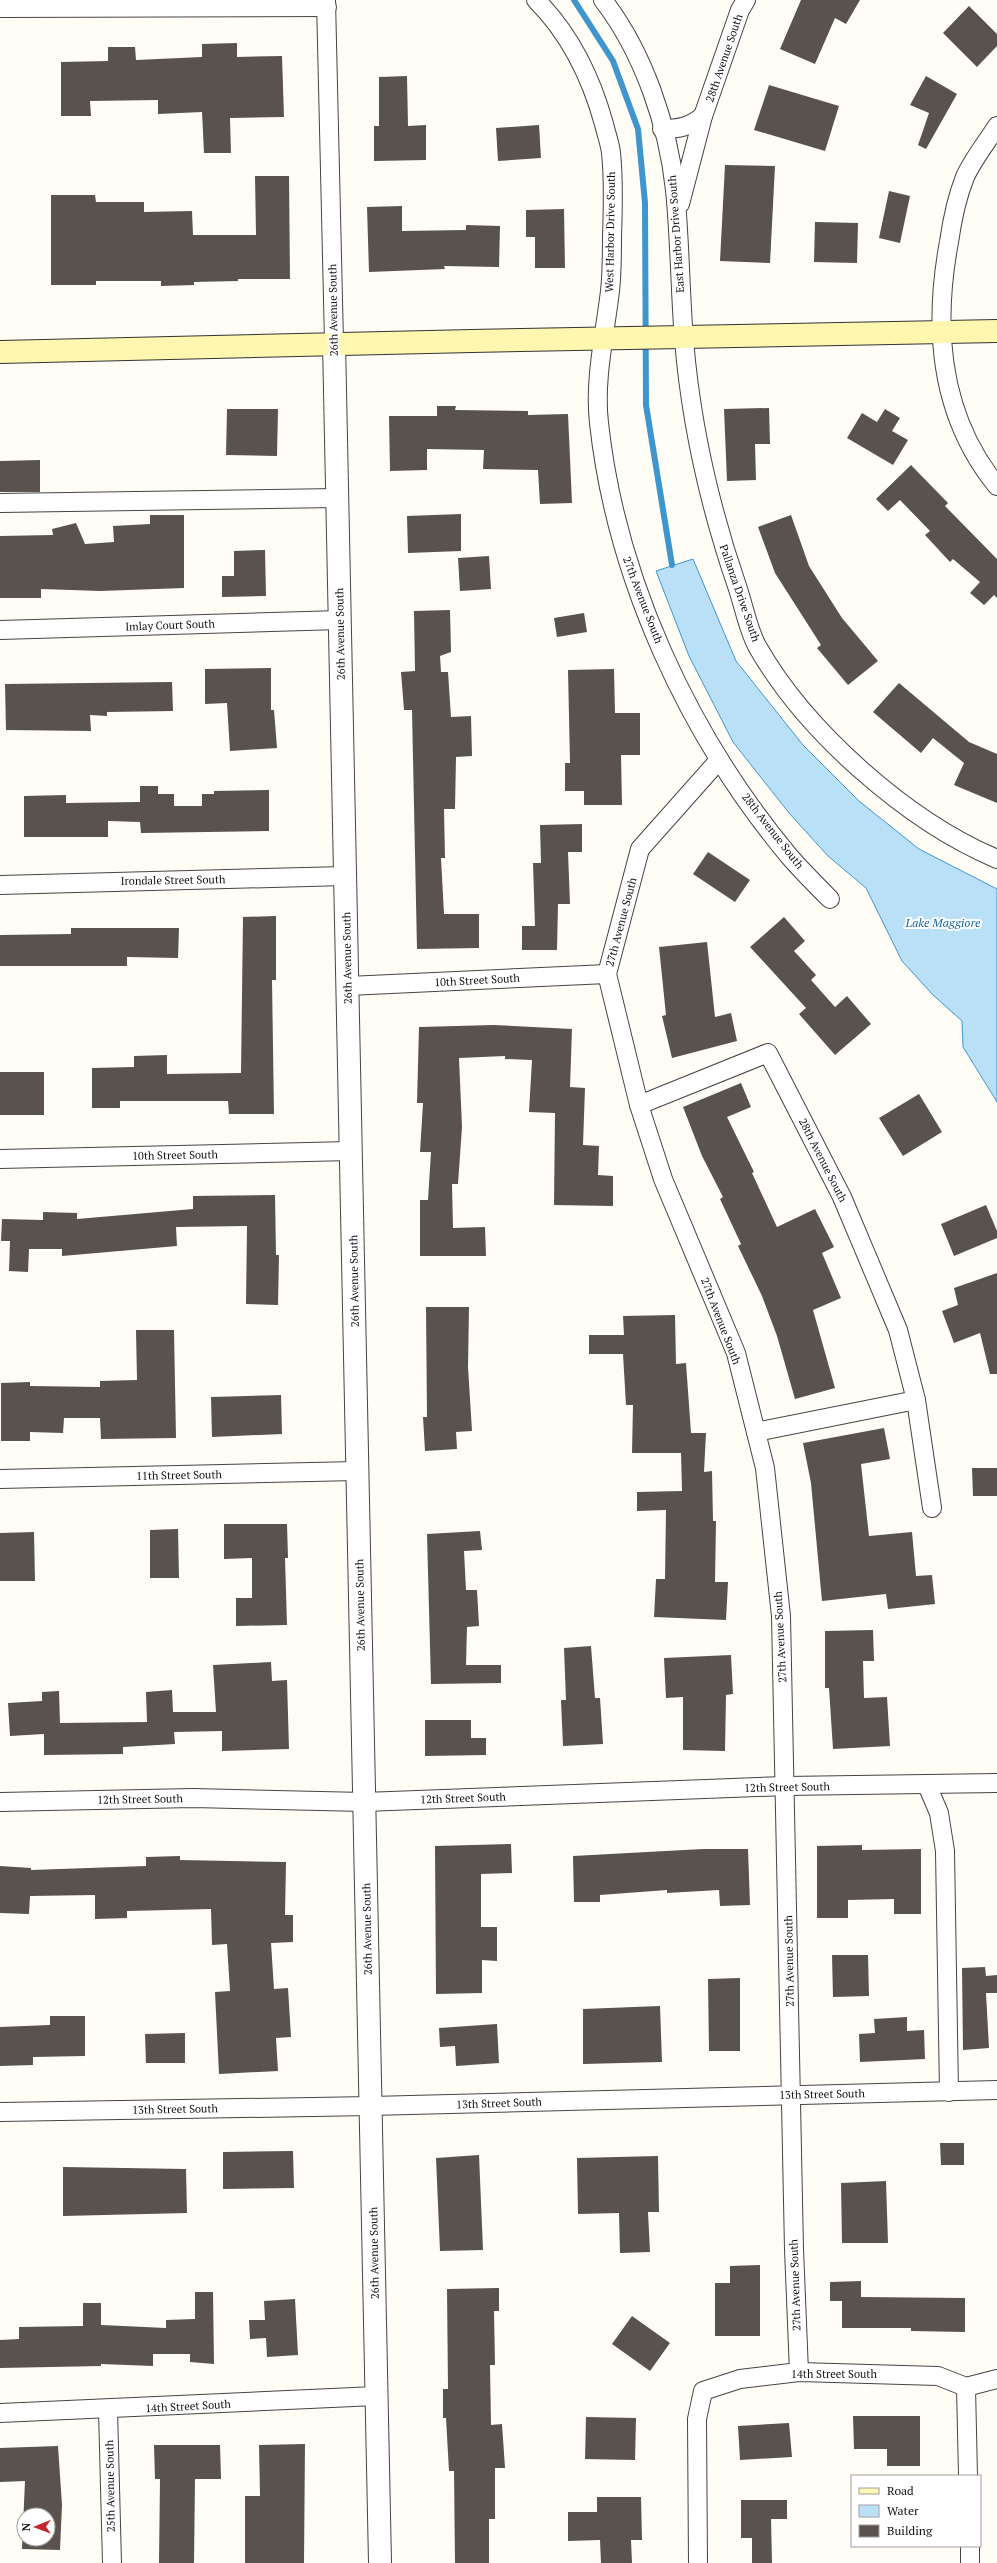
<svg xmlns="http://www.w3.org/2000/svg" width="997" height="2563" font-family="'PT Serif',serif">
<style>
.water{fill:#b9e0f7;stroke:#3f96cf}
.lines{fill:none;stroke-linecap:round;stroke-linejoin:round}
.stream{stroke:#3f96cf;stroke-width:6}
.building{fill:#5a524d;fill-rule:evenodd}
.minor-casing{stroke:#444;stroke-width:20}
.tertiary-casing{stroke:#444;stroke-width:24}
.secondary-casing{stroke:#333;stroke-width:24}
.minor{stroke:#fff;stroke-width:18}
.tertiary{stroke:#fff;stroke-width:22}
.secondary{stroke:#fff6b0;stroke-width:22}
.labels{text-anchor:middle;dominant-baseline:central;stroke-width:4;stroke-linejoin:round;paint-order:stroke}
.street-label{font-size:11px;fill:#111;stroke:#fff}
.water-label{font-size:12px;font-style:italic;fill:#1768a6;stroke:#fff}
</style>
<rect width="100%" height="100%" fill="#fffdf5"/>
<!-- water -->
<path class="water" d="M693 559 736 661 803 745 859 801 919 849 997 889V1102L963 1047 962 1021 933 995 902 961 866 888 828 856 789 813 733 742 689 656 656 571Z"/>
<g class="lines">
<!-- stream -->
<path class="stream" d="M574 0 613 61 638 129 645 203 646 405 672 565"/>
</g>
<!-- building -->
<g class="building">
<path d="M801 0H860L846 24 835 18 815 64 780 49Z"/>
<path d="M969 6 997 34V46L977 67 943 33Z"/>
<path d="M237 43V57L282 56 284 117 230 118 231 153H204L202 112 158 114V100L90 101 91 116H61V62L108 61V47H135L136 60 202 57V44Z"/>
<path d="M407 76 408 126 426 125V160L374 161V126H379V77Z"/>
<path d="M926 76 957 94 926 149 918 145 929 113 910 105Z"/>
<path d="M769 85 839 106 825 151 754 130Z"/>
<path d="M539 125 541 158 498 161 496 128Z"/>
<path d="M725 165 775 166 770 263 720 261Z"/>
<path d="M255 176H289L290 279H238V281L194 282V285L161 286V281H96V285H51V195H95L96 202H144V212L192 211 193 235H256Z"/>
<path d="M889 191 910 196 900 243 879 238Z"/>
<path d="M402 206V231L466 230V225L500 226 499 267 444 266 445 269 369 272 367 207Z"/>
<path d="M564 209 565 268H535V237H526V210Z"/>
<path d="M815 222 858 223 857 263 814 262Z"/>
<path d="M437 406H456L455 410 528 411V415L568 414 572 503 540 504 538 470 483 469 484 450 427 449V470L390 471 389 416H437Z"/>
<path d="M769 408 770 444H755L756 480 727 481 724 409Z"/>
<path d="M227 409H278L277 456 226 455Z"/>
<path d="M885 409 900 418 892 431 908 440 893 465 847 438 862 413 877 422Z"/>
<path d="M40 460V492H0V461Z"/>
<path d="M911 465 948 503 945 506 997 559V598L994 595 984 605 970 593 980 582 953 559 950 562 925 535 930 531 900 500 888 511 876 499Z"/>
<path d="M461 514V551L408 553 407 516Z"/>
<path d="M150 515H184V588L100 591 41 589V598H0V536L53 535 52 529 76 523 85 544 114 542 113 526 150 524Z"/>
<path d="M791 515 809 566 842 618 878 661 848 685 817 648 821 645 775 573 758 527Z"/>
<path d="M265 550 266 596 222 597V576H234V551Z"/>
<path d="M489 556 491 589 460 591 458 558Z"/>
<path d="M450 610 451 652 440 656 441 672H448L451 717 471 716 472 756 456 757 455 809H444L445 858H441L444 914H479V948L417 949 412 710H404L401 672 415 671 414 611Z"/>
<path d="M584 613 587 632 557 637 554 618Z"/>
<path d="M271 668V710H274L277 748 230 751 227 703 205 704V669Z"/>
<path d="M614 669 615 713H640V755H621L622 805H584V791H565V763H570L568 670Z"/>
<path d="M172 682 173 711 107 712V716L90 715 91 731 6 730 5 684Z"/>
<path d="M899 683 969 742 997 754V803L954 785 964 763 933 738 921 753 873 712Z"/>
<path d="M140 786H158V794H174V806H202V794H214V791L269 790V831L141 833 140 822 108 821V837H24V796L66 795V803L140 802Z"/>
<path d="M582 824V852H568L570 904H558L557 950H522V926H535L533 863H541L540 825Z"/>
<path d="M708 852 750 880 735 902 693 874Z"/>
<path d="M276 916V980H272L274 1114H229L228 1101H120V1108H92V1068L134 1067V1056L167 1055V1074L241 1073 243 917Z"/>
<path d="M784 917 805 941 794 951 816 975 811 980 835 1007 847 996 871 1024 835 1055 799 1014 806 1008 750 947Z"/>
<path d="M71 928H179L178 958 127 957V966H0V935L71 934Z"/>
<path d="M707 942 715 1017 731 1013 737 1041 672 1058 662 1016 666 1015 659 947Z"/>
<path d="M494 1025 572 1029 570 1087 585 1088 583 1145 599 1146 598 1175 613 1176V1206L554 1205 555 1113 529 1112 532 1060 505 1059V1056L459 1058 462 1127 458 1184H452L453 1228 485 1227 486 1256H420V1200H428L431 1152H420L423 1103H417L419 1027Z"/>
<rect x="0" y="1072" width="44" height="43"/>
<path d="M741 1083 751 1107 727 1117 754 1172 752 1173 777 1227 815 1209 834 1247 822 1253 841 1298 813 1310 835 1388 795 1399 777 1336 762 1296 738 1246 741 1244 720 1199 723 1197 702 1156 683 1107Z"/>
<path d="M919 1094 942 1132 903 1156 879 1118Z"/>
<path d="M275 1195 276 1255H279L278 1305 246 1304 247 1226 176 1227 177 1246 62 1256V1249H29L28 1272 9 1271 10 1241H1L2 1219 43 1220V1212L77 1213V1219L193 1209V1196Z"/>
<path d="M986 1205 997 1231V1238L954 1256 941 1224Z"/>
<path d="M997 1273V1374H990L980 1333 954 1343 942 1311 958 1305 954 1288Z"/>
<path d="M426 1307H469L468 1367 472 1431 456 1432 457 1449 425 1451 423 1417H427Z"/>
<path d="M675 1315 676 1364 686 1363 691 1433H706L704 1472 712 1471 713 1521H716L715 1582H728L726 1620 654 1617 656 1579H665L666 1510 637 1511V1492L682 1491 681 1453H632L633 1405H626L623 1354H589V1335H624L623 1316Z"/>
<path d="M136 1330H174L176 1438 101 1439 100 1418H64L63 1433 30 1432V1441H1V1383L30 1382V1386L100 1387V1381L137 1380Z"/>
<path d="M281 1395 282 1434 212 1437 211 1397Z"/>
<path d="M884 1428 890 1459 861 1464 869 1536 912 1532 916 1576 932 1575 935 1604 888 1609 886 1594 822 1601 811 1483 803 1443Z"/>
<path d="M972 1468H997V1496H973Z"/>
<path d="M224 1524H287L288 1558H285L287 1625 236 1626V1598H252V1558L224 1559Z"/>
<path d="M178 1529 179 1578H150V1530Z"/>
<path d="M480 1531 482 1550 464 1551 466 1590H477L479 1626 467 1627 466 1665H501V1683L431 1684 427 1534Z"/>
<path d="M34 1532 35 1581H0V1533Z"/>
<path d="M873 1630 874 1661H863L864 1698 887 1697 890 1746 833 1749 829 1688H825V1631Z"/>
<path d="M591 1646 595 1698H600L603 1744 563 1746 561 1700H566L564 1648Z"/>
<path d="M731 1655 733 1694 726 1695 725 1751 683 1750V1697L666 1698 664 1658Z"/>
<path d="M271 1662 272 1681 287 1680 289 1749 222 1751V1731L174 1732 175 1744 123 1747V1754L44 1755V1734L10 1736 8 1703 42 1701V1692L59 1691 60 1723 147 1722 146 1692 172 1690 173 1712H216L213 1665Z"/>
<path d="M425 1720H471V1738H486V1755L425 1756Z"/>
<path d="M511 1844 512 1873 481 1874V1927H497V1961L482 1960V1993L436 1994 435 1846Z"/>
<path d="M862 1845V1850L921 1849V1914H894V1899L848 1900V1918H817V1846Z"/>
<path d="M703 1849H748L750 1905 720 1906 719 1890 667 1893V1890L600 1895V1902H574L573 1856Z"/>
<path d="M180 1856V1860L286 1862 285 1915H293V1942L271 1943 274 1989 288 1988 291 2037 276 2038 278 2071 219 2074 215 1992 230 1991 227 1944 212 1945 211 1909 127 1911V1918L95 1919V1895L30 1896 29 1914 0 1913V1866L31 1868V1870L146 1866V1857Z"/>
<path d="M832 1955H868L869 1996 833 1997Z"/>
<path d="M985 1967 986 1976 997 1975V1993H986L989 2048 963 2050 962 1968Z"/>
<path d="M740 1978V2051H709L708 1979Z"/>
<path d="M660 2006 662 2062 583 2064V2009Z"/>
<path d="M50 2016H85V2056L33 2057V2065L0 2066V2027L50 2025Z"/>
<path d="M907 2017V2031L924 2030 925 2059 860 2062 859 2034 875 2033 874 2019Z"/>
<path d="M497 2024 499 2063 456 2066 455 2046 440 2047 439 2028Z"/>
<path d="M185 2033V2063H146L145 2034Z"/>
<path d="M940 2143H964V2165H941Z"/>
<path d="M293 2151 294 2188 223 2189V2152Z"/>
<path d="M479 2155 483 2250 440 2251 436 2158Z"/>
<path d="M658 2156 659 2212H648L650 2252 620 2253 619 2213 578 2214 577 2158Z"/>
<path d="M63 2167 186 2169 187 2213 63 2216Z"/>
<path d="M886 2181 888 2243H842L841 2183Z"/>
<path d="M760 2265V2336H715V2283H730V2266Z"/>
<path d="M861 2281V2297L965 2298V2332L911 2331V2328H842V2301H830V2282Z"/>
<path d="M499 2288V2311H494L495 2365H490L491 2425 502 2424 505 2468H495V2519H489V2563H455L454 2471H449L446 2418H443V2389H448L447 2289Z"/>
<path d="M195 2292H213L214 2364 190 2362V2354H153V2366L101 2364V2366L0 2368V2340L19 2339V2327L83 2326V2303H101V2325L166 2328V2320L195 2319Z"/>
<path d="M295 2299 298 2355 267 2357 266 2338 250 2339 249 2320H265L264 2301Z"/>
<path d="M632 2316 670 2343 650 2371 612 2344Z"/>
<path d="M853 2416H920V2466H887V2449H854Z"/>
<path d="M586 2417 636 2418 635 2460 585 2459Z"/>
<path d="M789 2423 792 2457 740 2460 738 2426Z"/>
<path d="M305 2444 304 2563H245V2496H260L259 2445Z"/>
<path d="M154 2445H220L221 2479H195L194 2563H159L160 2479H155Z"/>
<path d="M58 2446 62 2505 60 2550 22 2549 25 2481 0 2482V2448ZM24 2515H48V2539H24Z"/>
<path d="M597 2497H641L642 2540H631L632 2563H601L600 2540 568 2541V2512H597Z"/>
<path d="M741 2500H787V2519H771L772 2563H752V2538H741Z"/>
</g>
<g class="lines">
<!-- minor casing -->
<g class="minor-casing">
<g id="minor">
<path d="M326 0 334 342"/>
<path d="M536 0C571 35 591 77 604 124 606 133 610 143 611 153 614 180 613 209 612 237 612 255 612 273 610 291 605 334 594 380 599 423 616 579 689 736 789 856 802 871 816 885 830 899"/>
<path d="M603 0C643 52 668 124 675 190 680 240 680 290 684 340 691 425 710 508 738 589 744 607 748 629 757 646 805 731 907 821 997 859"/>
<path d="M0 8 327 7"/>
<path d="M997 126C987 142 973 159 965 177 957 197 952 221 949 242 933 328 939 415 997 486"/>
<path d="M662 129C679 129 689 127 703 116"/>
<path d="M680 204 703 116 740 10 746 0"/>
<path d="M0 503 337 498"/>
<path d="M0 630 340 620"/>
<path d="M719 760 640 849 607 974 639 1105 663 1179 736 1353 765 1468 781 1616 794 2249 799 2372"/>
<path d="M0 885 345 876"/>
<path d="M348 986 607 974"/>
<path d="M639 1105 768 1053 842 1197 898 1330 916 1400 932 1508"/>
<path d="M0 1159 351 1151"/>
<path d="M756 1432 916 1400"/>
<path d="M0 1479 357 1471"/>
<path d="M927 1785 939 1813 945 1851 949 2092"/>
<path d="M0 1802 193 1798 364 1802 785 1786 997 1783"/>
<path d="M0 2112 371 2106 997 2090"/>
<path d="M108 2410 112 2563"/>
<path d="M0 2413 376 2396"/>
<path d="M968 2476 966 2387 997 2379"/>
<path d="M970 2546V2563"/>
<path d="M698 2563 697 2419 703 2391 740 2379 799 2372 938 2376 966 2387"/>
</g>
</g>
<!-- tertiary casing -->
<g class="tertiary-casing">
<path id="tertiary" d="M334 342 380 2563"/>
</g>
<!-- secondary casing -->
<g class="secondary-casing">
<path id="secondary" d="M0 352C332 342 665 338 997 331"/>
</g>
<!-- minor -->
<use href="#minor" class="minor"/>
<!-- tertiary -->
<use href="#tertiary" class="tertiary"/>
<!-- secondary -->
<use href="#secondary" class="secondary"/>
</g>
<g class="labels">
<!-- street labels -->
<g class="street-label">
<text transform="translate(724 58) rotate(-71)">28th Avenue South</text>
<text transform="translate(610 232) rotate(-89)">West Harbor Drive South</text>
<text transform="translate(676 234) rotate(-94)">East Harbor Drive South</text>
<text transform="translate(333 310) rotate(-91)">26th Avenue South</text>
<text transform="translate(740 593) rotate(71)">Pallanza Drive South</text>
<text transform="translate(643 600) rotate(69)">27th Avenue South</text>
<text transform="translate(170 625) rotate(-2)">Imlay Court South</text>
<text transform="translate(340 634) rotate(-91)">26th Avenue South</text>
<text transform="translate(773 831) rotate(52)">28th Avenue South</text>
<text transform="translate(173 880) rotate(-1)">Irondale Street South</text>
<text transform="translate(621 922) rotate(-75)">27th Avenue South</text>
<text transform="translate(347 958) rotate(-91)">26th Avenue South</text>
<text transform="translate(477 980) rotate(-3)">10th Street South</text>
<text transform="translate(175 1155) rotate(-1)">10th Street South</text>
<text transform="translate(823 1160) rotate(63)">28th Avenue South</text>
<text transform="translate(354 1281) rotate(-91)">26th Avenue South</text>
<text transform="translate(721 1321) rotate(69)">27th Avenue South</text>
<text transform="translate(179 1475) rotate(-1)">11th Street South</text>
<text transform="translate(360 1605) rotate(-91)">26th Avenue South</text>
<text transform="translate(780 1637) rotate(-93)">27th Avenue South</text>
<text transform="translate(787 1787) rotate(-1)">12th Street South</text>
<text transform="translate(463 1798) rotate(-2)">12th Street South</text>
<text transform="translate(140 1799) rotate(-1)">12th Street South</text>
<text transform="translate(367 1929) rotate(-91)">26th Avenue South</text>
<text transform="translate(789 1961) rotate(-91)">27th Avenue South</text>
<text transform="translate(822 2094) rotate(-1)">13th Street South</text>
<text transform="translate(499 2103) rotate(-2)">13th Street South</text>
<text transform="translate(175 2109) rotate(-1)">13th Street South</text>
<text transform="translate(374 2253) rotate(-91)">26th Avenue South</text>
<text transform="translate(795 2285) rotate(-92)">27th Avenue South</text>
<text x="834" y="2374">14th Street South</text>
<text transform="translate(188 2406) rotate(-3)">14th Street South</text>
<text transform="translate(110 2486) rotate(-91)">25th Avenue South</text>
</g>
<!-- water labels -->
<g class="water-label">
<text x="943" y="922">Lake Maggiore</text>
</g>
</g>
<!-- legend -->
<rect x="851" y="2475" width="130" height="72" fill="#ffffff" stroke="#a0a0a0"/>
<rect x="859" y="2488" width="20" height="6" fill="#fff6b0" stroke="#a0a0a0"/>
<text x="887" y="2495" font-size="12" fill="#111111">Road</text>
<rect x="859" y="2505" width="20" height="12" fill="#b9e0f7" stroke="#a0a0a0"/>
<text x="887" y="2515" font-size="12" fill="#111111">Water</text>
<rect x="859" y="2525" width="20" height="12" fill="#5a524d" stroke="#a0a0a0"/>
<text x="887" y="2535" font-size="12" fill="#111111">Building</text>
<!-- north arrow -->
<g transform="translate(36 2527) rotate(269)"><circle r="19" fill="#ffffff" stroke="#a0a0a0"/>
<path d="M0-3L7 15L0 10L-7 15Z" fill="#c4262e"/>
<text y="-6" font-size="11" font-weight="bold" text-anchor="middle" fill="#111111">N</text>
</g>
</svg>
